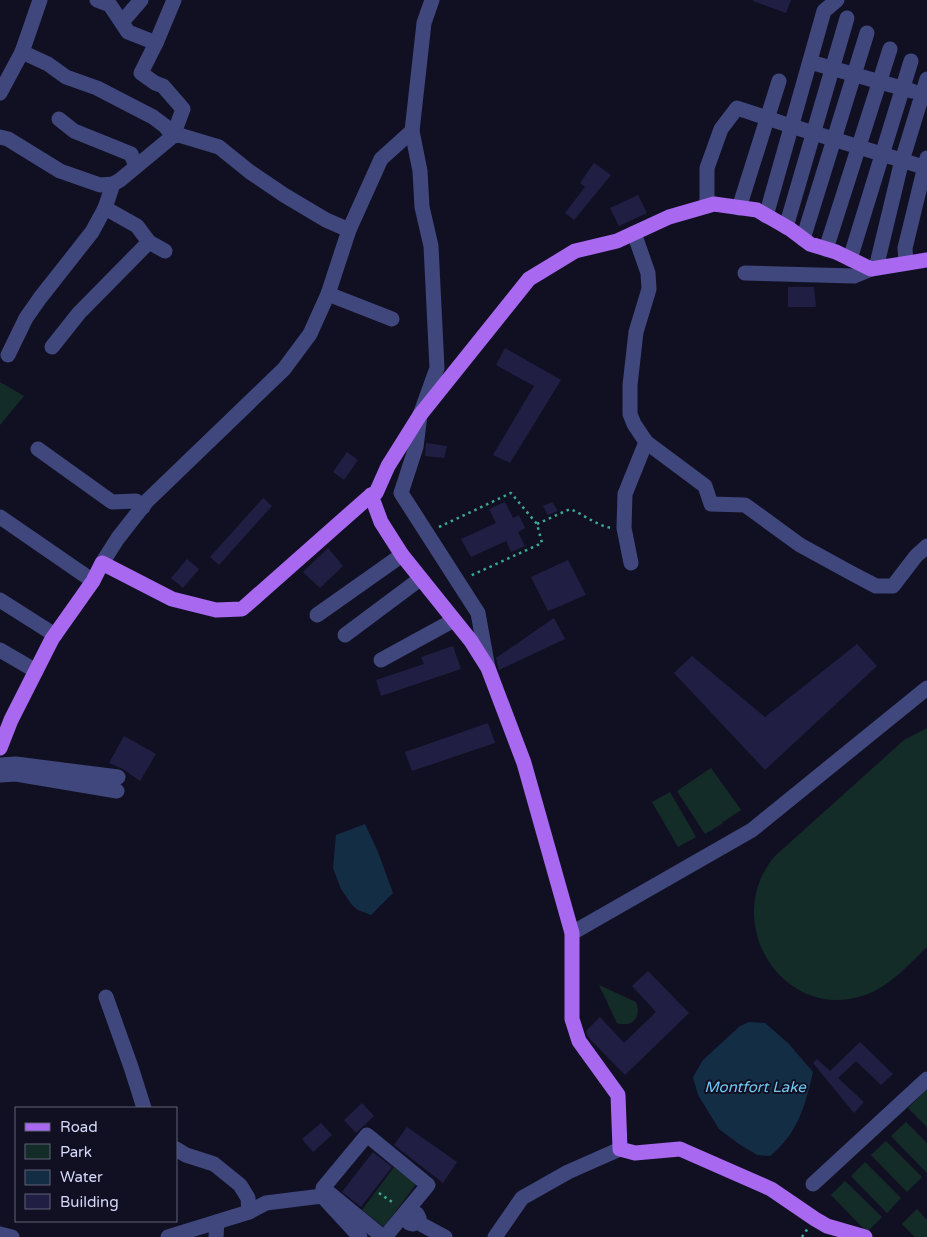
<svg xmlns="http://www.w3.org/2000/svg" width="927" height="1237" font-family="'Varela Round',sans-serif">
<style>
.green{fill:#142c27}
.water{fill:#132d44}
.building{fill:#201e42}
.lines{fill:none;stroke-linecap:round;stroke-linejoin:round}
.path{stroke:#3baa92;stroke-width:2.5;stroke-dasharray:2.5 4;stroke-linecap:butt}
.minor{stroke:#40477d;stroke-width:15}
.major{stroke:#a868f0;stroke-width:15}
.labels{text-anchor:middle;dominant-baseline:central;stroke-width:4;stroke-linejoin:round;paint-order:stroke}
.water-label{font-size:15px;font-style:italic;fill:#6fc8f0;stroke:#111023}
</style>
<rect width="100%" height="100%" fill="#111023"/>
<!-- green -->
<g class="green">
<path d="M0 382 24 396 0 425Z"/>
<path d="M927 728V947C910 963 892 984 870 993 786 1028 718 923 775 856L904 740Z"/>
<path d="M711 768 741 810 723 822 720 817 723 823 705 834 677 791Z"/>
<path d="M670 792 696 837 678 847 652 802Z"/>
<path d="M599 985 636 1002C642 1017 632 1028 617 1023Z"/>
<path d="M927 1089V1127L908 1108Z"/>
<path d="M906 1122 927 1143V1173L891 1136Z"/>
<path d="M886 1141 922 1177 907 1192 871 1155Z"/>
<path d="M865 1162 901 1198 887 1213 851 1176Z"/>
<path d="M394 1167 416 1184 384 1227 362 1210Z"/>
<path d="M845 1181 882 1217 867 1232 831 1195Z"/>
<path d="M917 1209 927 1220V1237H915L902 1224Z"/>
</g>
<!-- water -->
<g class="water">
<path d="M365 824 378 852 393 893 371 915 358 910 352 905 341 889 333 868 336 835Z"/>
<path d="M749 1022 765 1023 788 1043 813 1072C805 1106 798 1133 770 1156L757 1155 739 1144 719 1129 698 1095 693 1077 703 1060 740 1026Z"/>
</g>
<!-- building -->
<g class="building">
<path d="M753 0H791L786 13 753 1Z"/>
<path d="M594 163 611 175 574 220 565 213 585 187 580 183Z"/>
<path d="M638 195 647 213 619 226 610 208Z"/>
<path d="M788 287H814L816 307H788Z"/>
<path d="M505 348 561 380 510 463 493 455 534 386 496 365Z"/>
<path d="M426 443 447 446 444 458 425 456Z"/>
<path d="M347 452 358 460 344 480 333 472Z"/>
<path d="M263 498 272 506 219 565 210 557Z"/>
<path d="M505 502 513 518 519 515 525 528 518 532 525 546 511 552 506 541 471 557 461 539 496 523 489 509Z"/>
<path d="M552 502 558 511 548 515 543 506Z"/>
<path d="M328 548 343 566 320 588 303 572Z"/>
<path d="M187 559 199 569 183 588 171 578Z"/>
<path d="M568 560 586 595 548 611 531 577Z"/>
<path d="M554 618 565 639 499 670 496 658Z"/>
<path d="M857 644 877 666 765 770 674 673 692 656 765 717Z"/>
<path d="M453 646 461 669 381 696 376 680 424 664 421 657Z"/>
<path d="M488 723 495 743 412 771 405 752Z"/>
<path d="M124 736 156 754 140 781 123 769 109 763Z"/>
<path d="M648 971 689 1013 625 1075 588 1037 586 1031 600 1017 624 1043 656 1012 632 986Z"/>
<path d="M860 1042 893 1074 881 1085 856 1061 838 1078 864 1102 854 1113 813 1063 817 1059 830 1071Z"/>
<path d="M362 1103 374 1116 356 1133 344 1120Z"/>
<path d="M321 1123 332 1135 313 1152 302 1139Z"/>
<path d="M407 1127 457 1162 443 1183 394 1145Z"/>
<path d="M373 1152 392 1167 361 1207 342 1192Z"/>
</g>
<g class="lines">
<!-- path -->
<g class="path">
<path d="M537 524 570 509C585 515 597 526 612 528"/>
<path d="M439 527 511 493 537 524 542 543 470 576"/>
<path d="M379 1193 395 1204"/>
<path d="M802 1237 808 1228"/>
</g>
<!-- minor -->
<g class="minor">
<path d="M432 0 424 23 412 131 420 171 422 207 431 246 437 368 420 415 416 447 401 493 478 613 488 668"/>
<path d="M122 22 141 0"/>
<path d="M156 43 174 0"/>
<path d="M22 52 48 64 66 77 97 88 153 117 165 126 173 136 183 109 163 86 155 83 141 73 156 43 128 32 110 5 97 0"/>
<path d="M810 62 912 91"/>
<path d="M0 93 22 52 40 0"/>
<path d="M59 119 74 131 131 154 136 166"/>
<path d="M0 137 8 139 60 171 100 185 113 184 120 180 173 136 179 135 219 147 250 172 284 195 326 220 349 230"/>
<path d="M707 206V168L721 129 737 108 791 126 927 168"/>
<path d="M105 208 137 226 149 242 165 251"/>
<path d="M739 208 779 81"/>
<path d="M766 216 824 11 837 0"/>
<path d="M786 227 847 18"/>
<path d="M634 233 648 273 649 289 636 332 630 385V414L634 424 646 442 705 486 711 504 745 505 800 545 853 574 876 586H893L916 556 927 546"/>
<path d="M803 239 867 33"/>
<path d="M826 249 890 49"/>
<path d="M850 259 911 61"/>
<path d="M906 263 905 248 927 158"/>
<path d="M876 268 901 164 927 79"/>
<path d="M745 273 854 276 871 269"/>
<path d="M328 294 392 319"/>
<path d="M52 347 79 313 149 242"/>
<path d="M8 355 26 318 40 298 92 232 105 208 113 184"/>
<path d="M38 449 112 502 136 501 143 507"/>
<path d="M0 517 93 581"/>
<path d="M102 563 118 538 147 501 284 369 310 334 328 294 349 230 381 159 412 131"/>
<path d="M631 563 624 528 625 494 646 442"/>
<path d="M0 600 55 635"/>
<path d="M317 615 402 555"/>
<path d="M345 635 420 579"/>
<path d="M0 650 36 671"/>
<path d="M381 660 454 620"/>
<path d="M0 765 16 764 118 777"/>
<path d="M0 775 16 774 117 791"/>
<path d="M572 933 752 830 927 688"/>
<path d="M106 997 131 1067 144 1108"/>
<path d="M176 1149 186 1155 214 1164 240 1185 248 1198 249 1212"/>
<path d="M813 1184 927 1079"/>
<path d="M417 1222 419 1218 417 1214 413 1212 408 1214 407 1219 409 1223 413 1224 417 1222 445 1237"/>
<path d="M0 1234 12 1237"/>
<path d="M168 1237 249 1212 266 1203 322 1196 360 1237"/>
<path d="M216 1237 217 1222"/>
<path d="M383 1237 323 1188 367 1135 428 1185 385 1237"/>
<path d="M495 1237 522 1198 568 1172 620 1149"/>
</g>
<!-- major -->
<g class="major">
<path d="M371 495 381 522 402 555 471 641 488 668 524 763 572 933V1019L579 1041 618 1095 620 1149 635 1153 680 1149 771 1189 815 1219 827 1226 865 1237"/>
<path d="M0 748 11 720 52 639 93 581 102 563 172 599 216 610 242 609 371 495 376 493 388 466 420 415 529 279 575 251 617 241 669 217 714 204 757 210 790 229 810 244 836 252 871 269 927 260"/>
</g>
</g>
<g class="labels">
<!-- water labels -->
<g class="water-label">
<text x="755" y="1087">Montfort Lake</text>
</g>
</g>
<!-- legend -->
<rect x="15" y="1107" width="162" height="115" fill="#111023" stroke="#606079"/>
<rect x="25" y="1123" width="25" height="8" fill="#a868f0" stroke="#606079"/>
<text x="60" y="1132" font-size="15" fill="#d6d8fb">Road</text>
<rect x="25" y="1144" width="25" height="15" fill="#142c27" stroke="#606079"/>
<text x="60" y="1157" font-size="15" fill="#d6d8fb">Park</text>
<rect x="25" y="1170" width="25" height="15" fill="#132d44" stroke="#606079"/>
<text x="60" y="1182" font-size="15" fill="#d6d8fb">Water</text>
<rect x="25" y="1194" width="25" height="15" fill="#201e42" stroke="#606079"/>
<text x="60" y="1207" font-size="15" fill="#d6d8fb">Building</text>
</svg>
